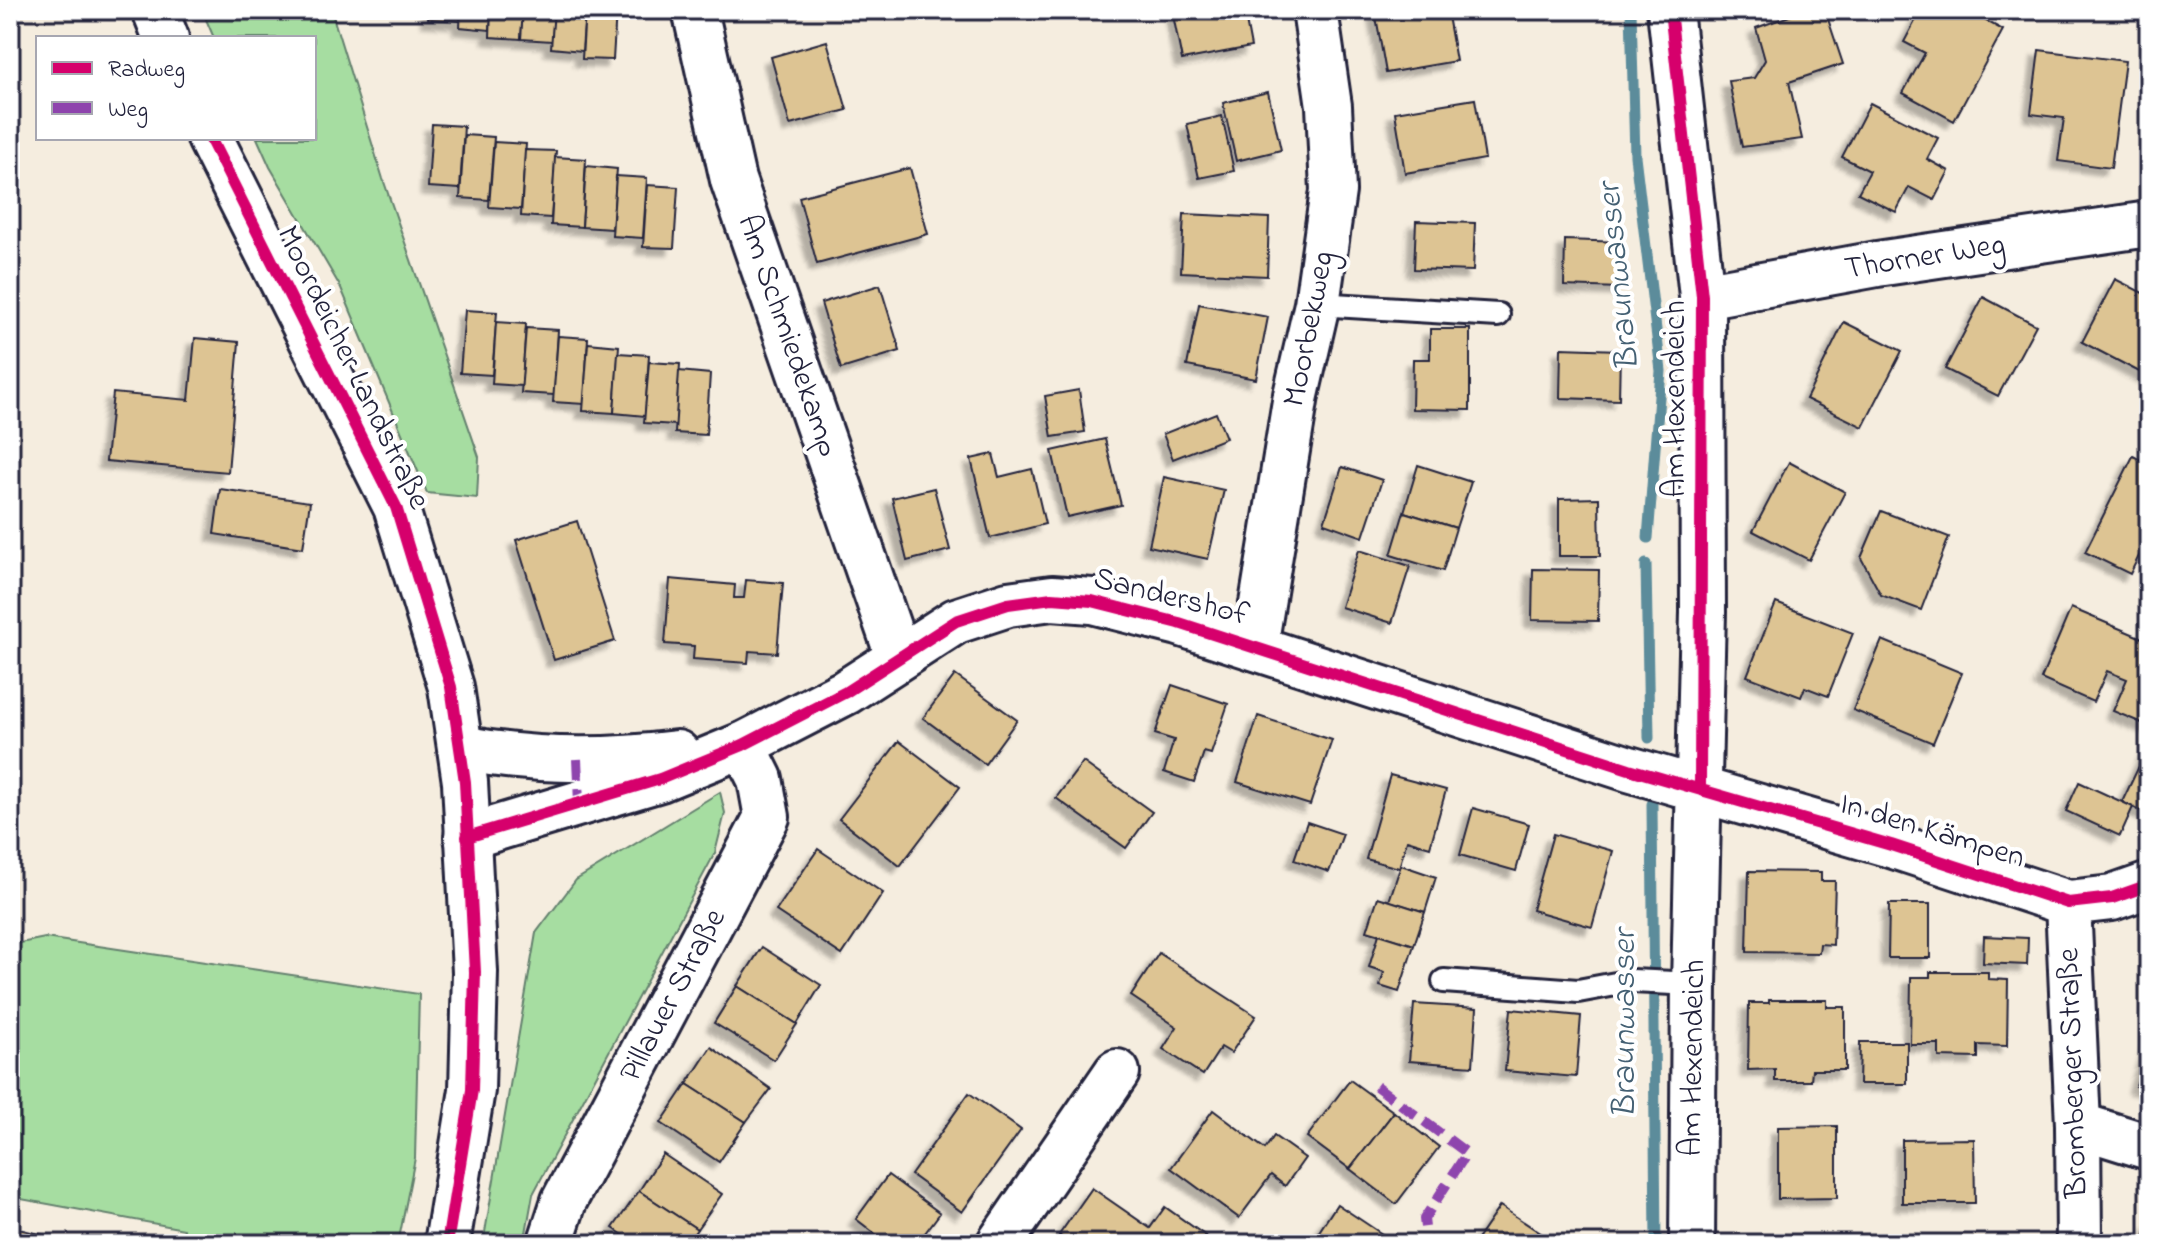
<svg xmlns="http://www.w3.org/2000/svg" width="2159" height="1254" font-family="'Indie Flower',sans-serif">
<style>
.green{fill:#a6dda1;stroke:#64806e;stroke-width:2}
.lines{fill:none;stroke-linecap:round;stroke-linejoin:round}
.stream{stroke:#5c8c9b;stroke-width:11}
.building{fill:#ddc493;stroke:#22223b;stroke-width:2;filter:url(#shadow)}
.lane-casing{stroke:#22223b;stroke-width:28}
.street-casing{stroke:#22223b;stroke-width:50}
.secondary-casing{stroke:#22223b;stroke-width:50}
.lane{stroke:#fff;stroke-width:22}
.street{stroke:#fff;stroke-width:44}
.secondary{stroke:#fff;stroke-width:44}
.quiet{stroke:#8e44ad;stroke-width:10;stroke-dasharray:20 10;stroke-linecap:butt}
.cycleway-casing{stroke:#fff;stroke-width:17}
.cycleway{stroke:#d6006c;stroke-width:12}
.labels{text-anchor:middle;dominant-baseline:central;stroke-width:8;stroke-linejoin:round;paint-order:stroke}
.street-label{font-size:32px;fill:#22223b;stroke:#fff}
.water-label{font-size:34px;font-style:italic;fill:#446073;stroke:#fff}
</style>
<defs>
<filter id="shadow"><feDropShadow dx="-7" dy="7" stdDeviation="2" flood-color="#0004"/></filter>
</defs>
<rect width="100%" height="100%" fill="#f5eddf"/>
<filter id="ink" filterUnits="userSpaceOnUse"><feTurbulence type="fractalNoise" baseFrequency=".0125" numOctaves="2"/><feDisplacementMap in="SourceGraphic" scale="16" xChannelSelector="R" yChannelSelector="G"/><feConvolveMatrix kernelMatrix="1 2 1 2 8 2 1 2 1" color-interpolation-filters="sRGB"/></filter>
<g filter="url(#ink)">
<!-- green -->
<g class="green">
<path d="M202 10H331L383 179 479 457 477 498 427 493 341 288 270 167 257 138H314V38H214Z"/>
<path d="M720 792 725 813 715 853 533 1194 524 1244H483L536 933 576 880Z"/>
<path d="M45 938 419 994 415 1158 398 1244H181L184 1229 10 1197V945Z"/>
</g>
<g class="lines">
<!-- stream -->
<g class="stream">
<path d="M1631 10 1635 156 1661 371 1648 538"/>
<path d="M1646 564 1649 738"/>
<path d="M1652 804 1656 1244"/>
</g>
</g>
<!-- building -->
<g class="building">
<path d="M429 10H461L460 21 428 19Z"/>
<path d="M461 10H491L490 30 460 27Z"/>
<path d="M491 10H523L521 39 490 37Z"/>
<path d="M523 10H554L552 41 521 39Z"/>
<path d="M554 10H585L582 51 551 48Z"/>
<path d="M585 10H616L613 60 582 59Z"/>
<path d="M1172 10H1244L1251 47 1182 60Z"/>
<path d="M1447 10 1456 61 1386 73 1375 11Z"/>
<path d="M1806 10H1825L1843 64 1789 82 1802 139 1742 147 1729 81 1754 78 1765 60 1756 28Z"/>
<path d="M1921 10H1966L2003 30 1954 121 1903 93 1925 53 1904 42Z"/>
<path d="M827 41 847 110 790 125 771 57Z"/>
<path d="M2039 50 2125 61 2111 168 2058 161 2064 118 2031 114Z"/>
<path d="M1268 92 1281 150 1236 161 1223 103Z"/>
<path d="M1475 99 1485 159 1405 173 1395 112Z"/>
<path d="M1870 103 1938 138 1927 159 1949 171 1934 200 1909 187 1896 212 1858 193 1870 171 1842 157Z"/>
<path d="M1222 116 1234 171 1199 178 1187 124Z"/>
<path d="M432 124 464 126 460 189 428 187Z"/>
<path d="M464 135 494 137 489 200 460 198Z"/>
<path d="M494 142 526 144 521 209 489 207Z"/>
<path d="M525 150 556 151 551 218 521 216Z"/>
<path d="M555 157 586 159 582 227 551 225Z"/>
<path d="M586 166 617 169 612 229 582 227Z"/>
<path d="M910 168 928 234 817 264 799 197Z"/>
<path d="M616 176 647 178 643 238 612 236Z"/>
<path d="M647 185 678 187 674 248 643 247Z"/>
<path d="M1184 214 1269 218 1267 276 1181 272Z"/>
<path d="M1416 221 1475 223 1473 271 1414 269Z"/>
<path d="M1565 240 1622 242 1620 288 1564 286Z"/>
<path d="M2115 279 2149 296V377L2082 342Z"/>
<path d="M880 285 900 351 841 369 821 303Z"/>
<path d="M1983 297 2036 325 1998 396 1945 369Z"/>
<path d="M1199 304 1268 317 1256 379 1187 366Z"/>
<path d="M465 310 497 312 492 375 460 373Z"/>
<path d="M496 322 526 324 522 386 492 384Z"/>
<path d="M1844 322 1902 351 1863 427 1806 399Z"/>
<path d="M526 328 558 330 554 395 521 393Z"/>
<path d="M1430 329H1470V410L1412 409 1413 359H1430Z"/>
<path d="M558 336 588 338 584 404 553 402Z"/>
<path d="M195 338 239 342 228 472 106 461 113 393 189 400Z"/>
<path d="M588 343 619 346 614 413 583 411Z"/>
<path d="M1561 348 1620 350 1619 400 1560 398Z"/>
<path d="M618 353 649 355 645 416 614 413Z"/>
<path d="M649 362 680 364 676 425 644 423Z"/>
<path d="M679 371 710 374 706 435 675 433Z"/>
<path d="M1079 390 1085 432 1052 437 1045 396Z"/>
<path d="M1216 413 1226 438 1173 459 1163 434Z"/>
<path d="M1105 439 1121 505 1067 517 1052 451Z"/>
<path d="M993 454 999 477 1032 469 1045 524 990 538 971 459Z"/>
<path d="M2133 456 2149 464V551L2143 548 2130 574 2085 552Z"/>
<path d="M1789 462 1845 492 1809 560 1753 531Z"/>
<path d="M1418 465 1471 482 1456 528 1404 512Z"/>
<path d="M1342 467 1382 480 1363 537 1324 523Z"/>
<path d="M1164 477 1224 490 1208 559 1149 546Z"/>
<path d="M934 488 950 550 907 561 892 498Z"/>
<path d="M220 489 310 502 303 548 214 534Z"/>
<path d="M1599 498 1600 556H1559V499Z"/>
<path d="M1881 511 1949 537 1921 610 1881 595 1861 558Z"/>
<path d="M1404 512 1456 528 1443 571 1391 555Z"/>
<path d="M577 521 615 641 554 660 516 540Z"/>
<path d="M1359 550 1410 566 1392 623 1341 607Z"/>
<path d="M1533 569 1599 570 1598 621 1532 620Z"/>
<path d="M670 579 735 585 734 598H744L746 580 783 583 777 653 749 651 748 663 693 659 694 646 665 644Z"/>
<path d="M1776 603 1853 633 1828 696 1805 687 1801 697 1747 676Z"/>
<path d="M2071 608 2149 641V726L2113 711 2127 679 2107 671 2093 702 2041 679Z"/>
<path d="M1882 640 1962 673 1933 743 1853 710Z"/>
<path d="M955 675 1017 720 985 764 923 718Z"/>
<path d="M1172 685 1228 704 1211 754 1204 752 1194 782 1164 772 1174 740 1155 734Z"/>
<path d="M1258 716 1332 740 1310 805 1237 782Z"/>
<path d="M899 741 960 787 900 866 839 819Z"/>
<path d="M2149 745V815L2122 802Z"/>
<path d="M1083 762 1152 812 1126 848 1056 798Z"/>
<path d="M1390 775 1446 790 1430 847 1407 840 1399 868 1366 859Z"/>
<path d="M2079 782 2133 807 2120 836 2066 811Z"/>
<path d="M1473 808 1529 824 1516 871 1460 855Z"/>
<path d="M1307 822 1343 834 1329 872 1294 860Z"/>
<path d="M1553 834 1613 851 1592 927 1532 910Z"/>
<path d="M818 849 883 893 842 955 776 911Z"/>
<path d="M1401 865 1436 877 1425 912 1389 901Z"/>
<path d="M1749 871 1821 872V881H1835L1833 945 1820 944 1819 953 1747 952Z"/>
<path d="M1378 897 1425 912 1414 945 1367 931Z"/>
<path d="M1889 904H1930V958H1888Z"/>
<path d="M1379 934 1414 945 1399 992 1380 986 1384 972 1369 967Z"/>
<path d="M1984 936 2028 938 2027 965 1983 963Z"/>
<path d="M762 947 821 985 797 1024 737 986Z"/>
<path d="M1159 953 1256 1016 1231 1053 1221 1047 1203 1075 1163 1049 1177 1027 1131 996Z"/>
<path d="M1930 972H1988V979L2008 980 2007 1046 1978 1045V1058L1939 1057V1044H1910L1911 977H1930Z"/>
<path d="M737 986 797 1024 774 1060 714 1023Z"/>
<path d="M1769 1000H1827V1007H1845V1070H1812L1811 1081H1775V1069L1748 1070 1749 1003H1769Z"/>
<path d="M1414 1004 1477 1008 1473 1066 1409 1061Z"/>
<path d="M1511 1009 1581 1016 1576 1077 1505 1071Z"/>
<path d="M2149 1041V1089L2136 1086Z"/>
<path d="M1860 1042H1907V1084H1859Z"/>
<path d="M711 1047 771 1089 746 1122 687 1084Z"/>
<path d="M1350 1080 1394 1112 1350 1169 1307 1137Z"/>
<path d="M687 1084 746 1122 719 1162 661 1123Z"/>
<path d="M969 1093 1021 1130 962 1212 911 1175Z"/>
<path d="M1213 1110 1265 1149 1274 1136 1305 1158 1285 1186 1271 1175 1239 1218 1171 1168Z"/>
<path d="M1394 1112 1439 1147 1396 1204 1350 1169Z"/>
<path d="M1837 1126V1198L1778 1199V1127Z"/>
<path d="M1974 1139 1975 1203H1902V1140Z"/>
<path d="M663 1154 722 1194 697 1229 639 1191Z"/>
<path d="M888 1175 940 1213 922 1237 931 1244H872L878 1236 856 1219Z"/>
<path d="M1092 1188 1150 1228 1165 1207 1217 1244H1071L1059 1235Z"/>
<path d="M639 1191 697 1229 687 1244H636L613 1228Z"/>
<path d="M1337 1204 1391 1240 1389 1244H1311Z"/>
<path d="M1500 1206 1554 1242 1552 1244H1474Z"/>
<path d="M2149 1222V1244H2142Z"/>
<path d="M10 1227 82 1244H10Z"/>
<path d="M1802 1241V1244H1737V1242Z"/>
</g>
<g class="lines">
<!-- lane casing -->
<g class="lane-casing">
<g id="lane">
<path d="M1317 304 1498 315"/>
<path d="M1444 981 1578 991 1632 981 1694 984"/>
</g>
</g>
<!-- street casing -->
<g class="street-casing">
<g id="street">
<path d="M695 10 733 180 898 656"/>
<path d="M1670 10 1702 296 1703 612 1694 984 1692 1244"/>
<path d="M1702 296 1877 264 2149 224"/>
<path d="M1255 647 1296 395 1317 304 1333 191 1329 106 1315 10"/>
<path d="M461 748C532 762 605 762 677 753"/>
<path d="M467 837 660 779 743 745 846 692 956 621 1008 604 1052 598 1092 601 1179 623 1629 769 1891 845 2068 903 2112 898 2149 885"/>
<path d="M2068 903 2078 1125 2079 1244"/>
<path d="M2078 1125 2149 1147"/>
<path d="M550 1244 564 1201 767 817 760 779 743 745"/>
<path d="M999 1244 1117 1072"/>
</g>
</g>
<!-- secondary casing -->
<g class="secondary-casing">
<g id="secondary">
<path d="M155 10 166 38"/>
<path d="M210 138 396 507 451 687 465 782 475 972 472 1090 447 1244"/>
</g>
</g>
<!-- lane -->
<use href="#lane" class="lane"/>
<!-- street -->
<use href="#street" class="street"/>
<!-- secondary -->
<use href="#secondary" class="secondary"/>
<!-- quiet -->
<g class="quiet">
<path d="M577 759 579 803"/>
<path d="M1376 1086 1467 1153 1424 1219 1427 1244"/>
</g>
<!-- cycleway casing -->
<g class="cycleway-casing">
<g id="cycleway">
<path d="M1670 10 1702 296 1700 789"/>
<path d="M210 138 396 507 451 687 465 782 475 972 472 1090 447 1244"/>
<path d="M467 837 660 779 743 745 846 692 956 621 1008 604 1052 598 1092 601 1179 623 1629 769 1891 845 2068 903 2112 898 2149 885"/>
</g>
</g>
<!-- cycleway -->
<use href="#cycleway" class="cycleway"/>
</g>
</g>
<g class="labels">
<!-- street labels -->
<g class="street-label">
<text transform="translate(1925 258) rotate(-9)">Thorner Weg</text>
<text transform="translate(1310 329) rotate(-79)">Moorbekweg</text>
<text transform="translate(787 336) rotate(71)">Am Schmiedekamp</text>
<text transform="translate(352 368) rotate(64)">Moordeicher Landstraße</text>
<text transform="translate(1676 399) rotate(-90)">Am Hexendeich</text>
<text transform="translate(1171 598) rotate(14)">Sandershof</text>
<text transform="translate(1932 832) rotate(17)">In den Kämpen</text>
<text transform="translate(674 996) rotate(-62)">Pillauer Straße</text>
<text transform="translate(1694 1058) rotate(-89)">Am Hexendeich</text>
<text transform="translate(2074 1073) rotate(-92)">Bromberger Straße</text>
</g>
<!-- water labels -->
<g class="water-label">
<text transform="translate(1620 277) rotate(-96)">Braunwasser</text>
<text transform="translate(1626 1024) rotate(-90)">Braunwasser</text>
</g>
</g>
<!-- margin -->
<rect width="2159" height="1254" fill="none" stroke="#fff" stroke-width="40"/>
<rect x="20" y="20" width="2119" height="1214" fill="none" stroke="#22223b" stroke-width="3" filter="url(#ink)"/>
<!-- legend -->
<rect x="36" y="36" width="280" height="104" fill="#ffffff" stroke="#a7a7b1" stroke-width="2"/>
<rect x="52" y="62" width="40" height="12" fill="#d6006c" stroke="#a7a7b1" stroke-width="2"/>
<text x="108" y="76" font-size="24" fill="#22223b">Radweg</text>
<rect x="52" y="102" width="40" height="12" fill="#8e44ad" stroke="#a7a7b1" stroke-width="2"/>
<text x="108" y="116" font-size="24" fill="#22223b">Weg</text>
</svg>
